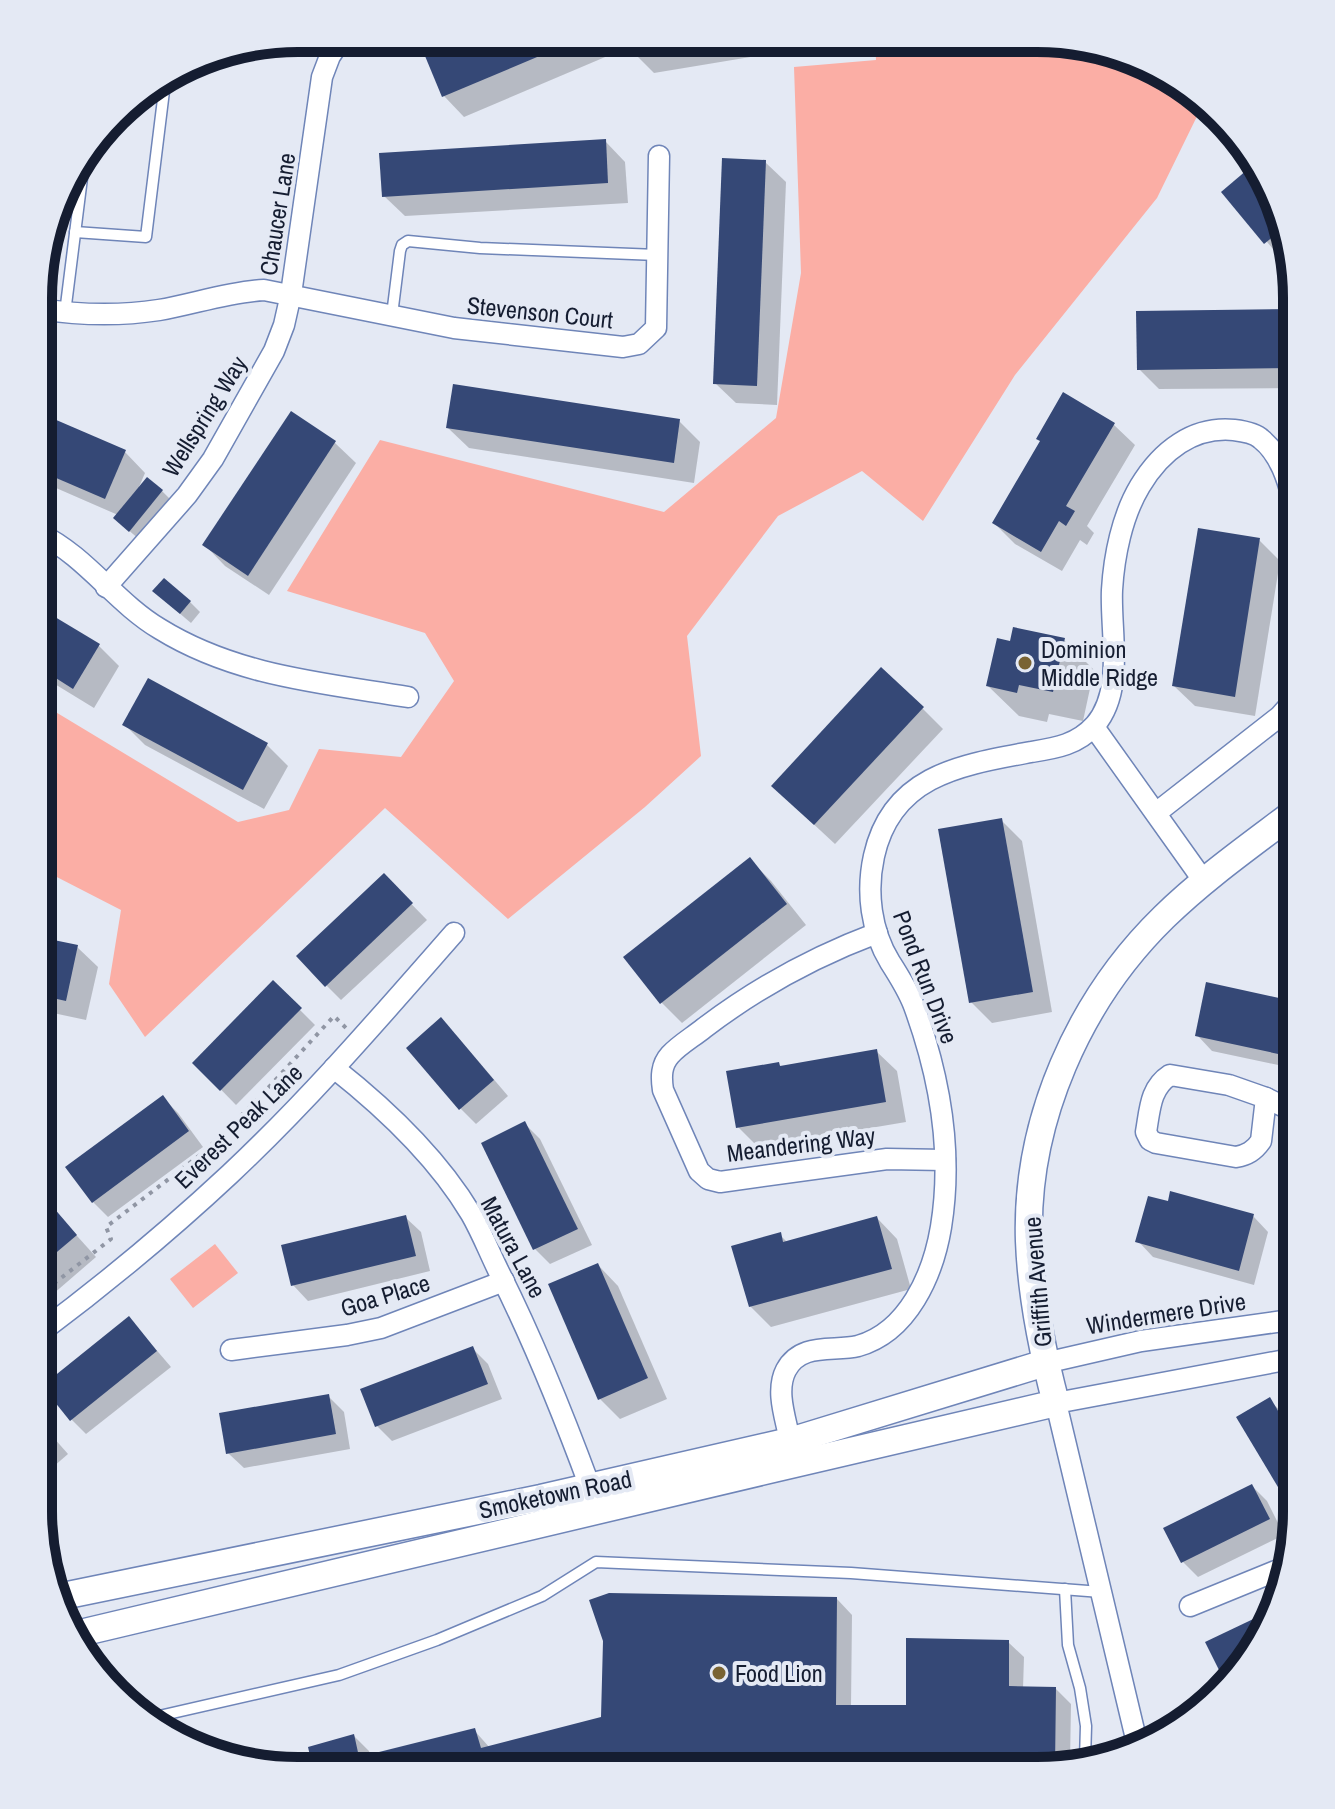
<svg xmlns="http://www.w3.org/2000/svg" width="1335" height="1809" font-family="'Archivo Narrow',sans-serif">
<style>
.green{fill:#fbaea5}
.shadow{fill:#0003}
.building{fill:#354876}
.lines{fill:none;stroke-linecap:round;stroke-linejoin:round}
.service-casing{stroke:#6f85b8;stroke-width:13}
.minor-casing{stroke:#6f85b8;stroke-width:23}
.tertiary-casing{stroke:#6f85b8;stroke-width:29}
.path{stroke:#9096a4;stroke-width:4;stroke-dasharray:4 6;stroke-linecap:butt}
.service{stroke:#fff;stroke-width:10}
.minor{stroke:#fff;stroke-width:20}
.tertiary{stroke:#fff;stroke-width:26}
.poi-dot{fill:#796333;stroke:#e4e9f4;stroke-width:3}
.labels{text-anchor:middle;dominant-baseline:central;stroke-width:8;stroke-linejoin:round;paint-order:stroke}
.street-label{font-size:24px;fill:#151d31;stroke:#e4e9f4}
.poi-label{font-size:24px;fill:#151d31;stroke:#e4e9f4;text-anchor:start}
.rim{fill:none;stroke:#151d31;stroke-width:10}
</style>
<rect width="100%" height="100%" fill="#e4e9f4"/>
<!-- green -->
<g class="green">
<path d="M875 40H1071L1195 91 1204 102 1157 198 1015 375 923 521 862 471 778 516 687 636 701 756 645 807 508 919 385 808 145 1037 109 984 121 910 49 873 39 872V702L238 822 289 810 319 749 401 757 454 681 425 633 287 591 380 440 664 512 776 418 801 273 794 67 876 60Z"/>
<path d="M215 1244 238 1273 193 1308 170 1279Z"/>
</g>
<!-- shadow -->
<g class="shadow">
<path d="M472 39H612L617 52 464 117 444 96 427 58Z"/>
<path d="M631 39 854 40 654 73 633 52Z"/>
<path d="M605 141 625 162 628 203 405 216 384 196Z"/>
<path d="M765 162 786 182 777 405 736 403 715 383Z"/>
<path d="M1256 165 1270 183 1288 262 1286 264 1224 192Z"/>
<path d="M1297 312V388L1159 389 1139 369Z"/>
<path d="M1064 395 1114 425 1135 445 1087 526 1094 533 1087 545 1080 540 1062 571 1015 544 994 523 1042 442Z"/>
<path d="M292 413 335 443 356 463 269 595 225 566 205 545Z"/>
<path d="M40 415 125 452 145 473 139 487 162 491 172 501 140 540 126 528 118 515 40 481Z"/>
<path d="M679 421 700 442 694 483 469 448 448 428Z"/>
<path d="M1259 540 1280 561 1255 716 1195 706 1174 686Z"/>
<path d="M165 601 190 602 200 612 191 623Z"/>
<path d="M40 610 99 646 119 666 94 708 40 675Z"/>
<path d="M1064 640 1094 670 1083 721 1049 714 1047 722 1019 716 988 686 1012 644Z"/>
<path d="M149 680 267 745 288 766 264 809 145 745 125 725Z"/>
<path d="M922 708 943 729 835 844 794 806Z"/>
<path d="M1001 820 1022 841 1052 1012 992 1023 971 1002Z"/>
<path d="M750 860 771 881 806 925 682 1023 661 1002Z"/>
<path d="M384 876 427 920 341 1000 326 985Z"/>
<path d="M39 939 77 947 98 967 86 1020 39 1010Z"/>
<path d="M273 983 315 1025 236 1105 195 1063Z"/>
<path d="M1297 1004V1069L1212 1051 1197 1035Z"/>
<path d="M456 1035 508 1096 476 1124 460 1108Z"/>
<path d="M876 1051 897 1071 906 1122 758 1147 738 1127 778 1064 782 1067Z"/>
<path d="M162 1097 178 1113 203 1147 108 1217 93 1202Z"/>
<path d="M525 1124 540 1139 592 1245 550 1264 535 1249 484 1144Z"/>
<path d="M41 1196 96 1257 38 1307 39 1198Z"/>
<path d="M1169 1203 1253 1216 1268 1232 1254 1285 1153 1257 1138 1241Z"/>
<path d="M405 1217 421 1232 430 1271 308 1301 293 1285Z"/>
<path d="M877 1218 897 1239 911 1289 771 1327 750 1306 780 1235 788 1243Z"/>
<path d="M598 1265 618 1286 667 1399 620 1419 600 1399Z"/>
<path d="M129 1318 171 1367 86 1434 71 1419Z"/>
<path d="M472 1348 488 1364 502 1399 392 1441 377 1426Z"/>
<path d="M328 1396 344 1412 350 1449 244 1468 228 1453Z"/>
<path d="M1269 1400 1285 1415 1296 1435V1514L1239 1418Z"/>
<path d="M38 1420 68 1454 38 1480Z"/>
<path d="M1252 1486 1267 1501 1284 1535 1198 1577 1183 1562Z"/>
<path d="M837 1599 852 1615 851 1707H908L1008 1642 1024 1657 1023 1689H1056L1071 1704 1070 1763 1037 1771 315 1769 354 1736 369 1751 370 1756 474 1730 490 1748 603 1719Z"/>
<path d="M201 1736 214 1750 187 1740Z"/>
</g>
<!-- building -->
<g class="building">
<path d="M467 39H580L442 97 425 56Z"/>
<path d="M629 39H706L707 41 631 53Z"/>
<path d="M606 139 608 183 382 197 379 153Z"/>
<path d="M722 158 766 160 757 386 713 384Z"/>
<path d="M1254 164 1270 183 1281 230 1264 244 1221 192Z"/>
<path d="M1297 309V368L1137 370 1136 311Z"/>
<path d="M453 384 680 419 674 463 446 428Z"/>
<path d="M1063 392 1115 423 1066 506 1075 511 1066 526 1059 521 1041 552 992 523 1040 441 1036 439Z"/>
<path d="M291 411 336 441 248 576 202 545Z"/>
<path d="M40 413 126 450 105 499 40 471Z"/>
<path d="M147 477 163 490 129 532 113 518Z"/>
<path d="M1198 528 1260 538 1235 697 1172 686Z"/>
<path d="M164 578 191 601 180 614 152 591Z"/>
<path d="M40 608 100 644 73 689 40 668Z"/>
<path d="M1013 627 1065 638 1053 692 1019 685 1017 693 986 686 997 638 1010 641Z"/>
<path d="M881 667 924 707 814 825 771 786Z"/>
<path d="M148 678 268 743 243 790 122 725Z"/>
<path d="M1002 818 1033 992 969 1003 938 829Z"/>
<path d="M750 857 787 904 660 1004 623 957Z"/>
<path d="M384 873 413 903 325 987 296 956Z"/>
<path d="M39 937 78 945 66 1001 39 995Z"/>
<path d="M273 980 302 1008 220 1091 192 1063Z"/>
<path d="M1206 982 1297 1002V1058L1195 1036Z"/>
<path d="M441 1017 494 1080 459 1110 406 1048Z"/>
<path d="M877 1049 886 1102 736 1128 726 1071 779 1062 780 1066Z"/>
<path d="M163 1095 189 1131 92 1203 65 1167Z"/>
<path d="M525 1121 578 1229 533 1250 481 1143Z"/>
<path d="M1170 1191 1254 1214 1239 1271 1135 1242 1148 1196 1168 1201Z"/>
<path d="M41 1193 77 1235 38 1268 39 1195Z"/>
<path d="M406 1215 416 1256 291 1286 281 1245Z"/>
<path d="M877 1216 892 1269 749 1307 731 1246 781 1232 783 1242Z"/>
<path d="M598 1263 648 1378 598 1400 548 1284Z"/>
<path d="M129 1316 157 1351 70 1421 42 1386Z"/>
<path d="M473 1346 488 1384 375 1427 360 1389Z"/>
<path d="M329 1394 336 1434 226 1454 219 1413Z"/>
<path d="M1270 1397 1296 1442V1517L1236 1417Z"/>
<path d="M38 1419 54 1438 38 1452Z"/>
<path d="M1252 1484 1270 1519 1181 1563 1163 1528Z"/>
<path d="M609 1593 837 1597 836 1705H906V1638L1009 1640V1686L1056 1687 1055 1767 1037 1771 313 1769 308 1747 354 1734 359 1757 475 1728 481 1748 601 1717 603 1641 589 1600Z"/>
<path d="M1268 1612 1253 1656 1232 1674 1223 1678 1205 1642Z"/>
<path d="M201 1734 205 1746 184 1738Z"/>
</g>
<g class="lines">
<!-- service casing -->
<g class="service-casing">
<g id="service">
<path d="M75 232 146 237 164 91 150 89"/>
<path d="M65 313 85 154"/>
<path d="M392 315 400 251 402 245 408 241 480 248 657 255"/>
<path d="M1065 1589 1068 1645 1080 1688 1086 1726 1085 1760"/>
<path d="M146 1719 339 1675 437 1640 542 1596 596 1562 851 1573 1101 1592"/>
</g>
</g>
<!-- minor casing -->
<g class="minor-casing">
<g id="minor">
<path d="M40 309C79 315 120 316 159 310 194 304 228 292 264 290L454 328 623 347 639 344 656 328 659 156"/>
<path d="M40 534C86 556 116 603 160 629 236 676 323 683 408 697"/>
<path d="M106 587 187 495 213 459 274 351 284 325 291 294 322 77 330 56 342 38"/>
<path d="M1094 727 1203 880"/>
<path d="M1156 813 1280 716 1297 697"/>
<path d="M877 933C813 957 758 987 704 1028 693 1037 679 1045 670 1055 661 1065 661 1077 663 1090L699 1171 708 1179 720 1182 887 1159 945 1160"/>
<path d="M334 1068C386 1109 437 1157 471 1214 482 1233 490 1254 500 1274 535 1344 563 1414 590 1487"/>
<path d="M1170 1075 1229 1085 1266 1098 1261 1141C1254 1151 1247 1155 1236 1157L1156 1143 1150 1140 1146 1132C1150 1109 1150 1088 1170 1075Z"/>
<path d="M1266 1098 1297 1113"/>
<path d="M38 1334C105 1284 169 1231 230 1174 310 1099 382 1015 454 933"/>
<path d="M231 1350 347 1335 381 1328 504 1281"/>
<path d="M1045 1363 1141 1341 1297 1319"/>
<path d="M790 1441C786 1419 775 1391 786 1370 801 1342 833 1352 858 1346 908 1332 933 1275 941 1227 953 1153 940 1077 914 1006 908 990 899 976 890 962 871 931 866 892 874 856 892 775 961 765 1031 752 1056 748 1077 745 1095 725 1125 690 1110 632 1112 590 1114 556 1122 516 1140 486 1161 451 1193 426 1234 430 1242 431 1255 433 1261 439 1283 456 1291 491 1297 517"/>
<path d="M1190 1606 1283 1568"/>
<path d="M1138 1747 1056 1403 1296 1358"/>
</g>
</g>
<!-- tertiary casing -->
<g class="tertiary-casing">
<g id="tertiary">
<path d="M58 1597 541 1498 790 1441 1045 1363"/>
<path d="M72 1635C400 1555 728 1480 1056 1403 1042 1350 1031 1295 1029 1241 1025 1121 1079 1000 1164 917 1205 877 1251 845 1297 810"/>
</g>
</g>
<!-- path -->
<path class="path" d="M38 1296 111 1239 106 1227 204 1152 258 1099 334 1016 346 1028"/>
<!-- service -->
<use href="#service" class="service"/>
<!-- minor -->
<use href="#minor" class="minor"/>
<!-- tertiary -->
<use href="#tertiary" class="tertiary"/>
</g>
<!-- markers -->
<g class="poi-dot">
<circle cx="1025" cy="663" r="8"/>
<circle cx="719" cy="1673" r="8"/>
</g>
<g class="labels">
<!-- street labels -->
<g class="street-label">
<text transform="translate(277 214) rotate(-81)">Chaucer Lane</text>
<text transform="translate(540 312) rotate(6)">Stevenson Court</text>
<text transform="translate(204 416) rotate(-58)">Wellspring Way</text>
<text transform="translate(926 977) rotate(69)">Pond Run Drive</text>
<text transform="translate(238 1126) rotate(-44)">Everest Peak Lane</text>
<text transform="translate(801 1144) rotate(-7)">Meandering Way</text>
<text transform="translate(514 1247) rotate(62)">Matura Lane</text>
<text transform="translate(1037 1282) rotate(-95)">Griffith Avenue</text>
<text transform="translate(385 1295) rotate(-17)">Goa Place</text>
<text transform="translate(1166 1313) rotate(-9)">Windermere Drive</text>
<text transform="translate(555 1494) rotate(-12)">Smoketown Road</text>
</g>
<!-- poi labels -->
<g class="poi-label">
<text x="1041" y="649">Dominion<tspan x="1041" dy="28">Middle Ridge</tspan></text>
<text x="735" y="1673">Food Lion</text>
</g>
</g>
<!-- crop -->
<path d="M0 0H1335V1809H0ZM298 52H1037A246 246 0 0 1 1283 298V1511A246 246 0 0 1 1037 1757H298A246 246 0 0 1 52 1511V298A246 246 0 0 1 298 52Z" fill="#e4e9f4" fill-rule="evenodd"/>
<path class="rim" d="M298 52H1037A246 246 0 0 1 1283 298V1511A246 246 0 0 1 1037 1757H298A246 246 0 0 1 52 1511V298A246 246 0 0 1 298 52Z"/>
</svg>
